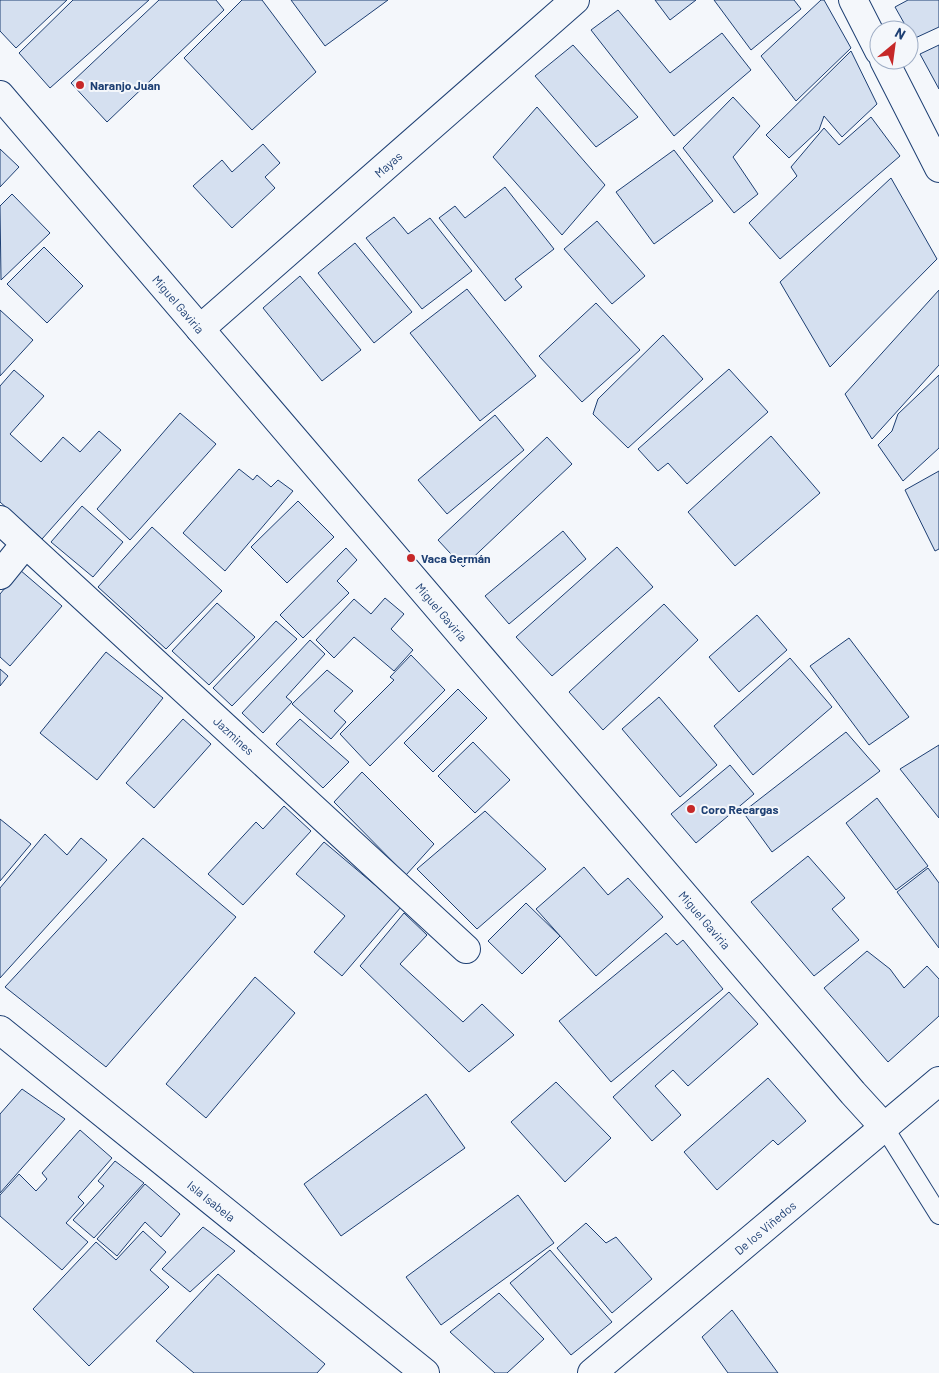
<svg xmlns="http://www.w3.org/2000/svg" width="939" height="1373" font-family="Barlow,sans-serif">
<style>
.building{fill:#d5e0f0;stroke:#1d3f73}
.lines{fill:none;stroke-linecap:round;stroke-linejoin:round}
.service-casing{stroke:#1d3f73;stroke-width:20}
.minor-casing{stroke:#1d3f73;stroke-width:30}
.service{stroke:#f4f7fb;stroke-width:18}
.minor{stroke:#f4f7fb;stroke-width:28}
.poi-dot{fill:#c62828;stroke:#f4f7fb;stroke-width:2}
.labels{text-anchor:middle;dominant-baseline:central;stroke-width:4;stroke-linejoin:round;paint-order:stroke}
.poi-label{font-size:12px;font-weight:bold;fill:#1d3f73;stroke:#f4f7fb;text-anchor:start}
.street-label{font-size:12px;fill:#1d3f73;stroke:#f4f7fb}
</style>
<rect width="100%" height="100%" fill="#f4f7fb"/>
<!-- building -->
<g class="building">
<path d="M0 0H67L16 48 0 31Z"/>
<path d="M73 0H149L50 88 19 53Z"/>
<path d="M159 0H216L224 10 107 122 71 83Z"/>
<path d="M242 0H262L316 72 252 130 184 58Z"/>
<path d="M291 0H388L325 46Z"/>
<path d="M655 0H696L670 20Z"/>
<path d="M714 0H794L801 9 751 50Z"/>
<path d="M821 0H824L851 48 796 101 761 56Z"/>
<path d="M908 0H939V27L913 39 895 7Z"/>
<path d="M618 10 670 73 722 33 751 70 674 136 591 30Z"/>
<path d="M573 45 638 117 596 147 535 76Z"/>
<path d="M939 45V89L920 54Z"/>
<path d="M851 51 877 104 842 137 824 116 819 130 789 158 766 135Z"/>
<path d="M733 97 760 126 733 157 758 194 734 213 683 148Z"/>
<path d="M537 107 605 185 562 235 493 157Z"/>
<path d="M871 117 900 156 780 259 749 223 797 176 791 167 824 128 839 145Z"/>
<path d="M263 144 280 163 265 177 275 188 232 228 193 186 222 160 232 172Z"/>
<path d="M0 149 19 167 0 187Z"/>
<path d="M674 150 713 201 654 244 616 192Z"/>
<path d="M891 178 937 259 830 367 780 282Z"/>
<path d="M505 187 554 249 515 279 522 287 505 301 439 218 455 206 465 218Z"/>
<path d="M12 194 50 233 1 280 0 206Z"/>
<path d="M394 217 408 234 430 218 472 271 422 309 366 238Z"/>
<path d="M597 221 645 276 612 304 564 249Z"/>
<path d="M355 243 412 312 374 343 318 273Z"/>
<path d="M44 247 83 286 47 323 7 284Z"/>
<path d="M300 276 361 350 322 381 263 308Z"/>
<path d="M467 289 536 376 480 421 410 333Z"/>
<path d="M939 290V365L872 439 845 394Z"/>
<path d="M596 303 640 350 582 402 539 356Z"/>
<path d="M0 310 33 340 0 376Z"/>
<path d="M663 335 703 379 628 448 593 414 598 399Z"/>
<path d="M729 369 768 412 687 484 668 463 658 471 638 449Z"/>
<path d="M14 370 44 396 10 434 41 462 63 437 80 452 99 431 121 450 42 539 0 502V386Z"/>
<path d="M939 375V448L903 481 878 445 892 431 898 414Z"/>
<path d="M180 413 216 444 130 540 97 509Z"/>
<path d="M495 415 524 450 447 514 418 480Z"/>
<path d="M771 436 820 493 735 566 688 512Z"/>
<path d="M547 437 572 464 463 567 438 540Z"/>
<path d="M239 469 253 480 257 475 271 487 278 480 293 491 225 571 183 533Z"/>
<path d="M939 471V549L935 551 905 490Z"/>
<path d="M298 501 334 537 287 583 251 547Z"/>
<path d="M82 506 123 542 93 577 51 542Z"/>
<path d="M152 527 222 591 166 649 98 587Z"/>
<path d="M563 531 586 559 509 624 485 596Z"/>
<path d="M617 547 653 587 552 676 516 637Z"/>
<path d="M346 548 357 560 337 581 349 593 303 638 280 615Z"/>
<path d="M20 570 62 606 10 666 0 657V594Z"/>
<path d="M385 598 404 614 391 629 413 650 394 671 354 637 334 658 316 640 354 599 371 614Z"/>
<path d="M217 603 255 637 209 685 172 651Z"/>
<path d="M664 604 698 640 603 730 569 692Z"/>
<path d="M757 615 787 650 739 692 709 657Z"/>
<path d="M276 621 297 639 232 706 213 688Z"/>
<path d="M849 638 909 717 869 745 810 666Z"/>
<path d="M310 640 325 654 286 697 292 702 263 733 242 713Z"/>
<path d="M106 652 163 698 97 780 40 733Z"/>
<path d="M411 655 445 690 370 766 340 734 394 680 390 677Z"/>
<path d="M790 658 832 707 753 775 714 726Z"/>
<path d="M0 669 8 676 0 686Z"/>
<path d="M327 670 353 691 334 711 346 722 331 739 292 704Z"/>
<path d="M458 689 487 718 433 772 404 743Z"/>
<path d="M659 697 717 765 680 797 622 729Z"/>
<path d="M183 719 211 744 154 808 126 783Z"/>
<path d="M300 719 349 762 323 788 276 744Z"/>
<path d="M846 732 880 771 772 852 743 812Z"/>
<path d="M473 742 510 780 475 813 438 776Z"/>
<path d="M939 745V818L900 769Z"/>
<path d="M730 765 754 794 696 843 671 814Z"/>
<path d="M362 772 434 844 406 875 334 802Z"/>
<path d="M877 798 928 866 896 890 846 823Z"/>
<path d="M284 806 311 831 243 905 208 874 256 822 263 829Z"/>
<path d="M485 811 546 869 477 929 417 869Z"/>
<path d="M0 819 31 844 0 881Z"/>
<path d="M45 834 67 855 81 838 107 860 0 978V888Z"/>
<path d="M143 838 236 917 106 1067 5 987Z"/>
<path d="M324 842 401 907 342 976 314 952 345 916 296 874Z"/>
<path d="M808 856 845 898 832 909 859 940 814 976 751 902Z"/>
<path d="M584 867 608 895 628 878 663 917 596 976 536 909Z"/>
<path d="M928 868 939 883V948L897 892Z"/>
<path d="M526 903 560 936 522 974 488 941Z"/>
<path d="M404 913 427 935 400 964 463 1022 482 1004 514 1035 469 1072 360 966Z"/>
<path d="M666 933 677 945 683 940 723 989 611 1082 559 1021Z"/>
<path d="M867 951 890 969 904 988 927 966 939 979V1016L888 1062 824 988Z"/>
<path d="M255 977 295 1013 206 1118 166 1084Z"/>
<path d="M729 992 758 1024 688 1086 673 1070 655 1086 681 1115 652 1141 613 1097Z"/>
<path d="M768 1078 806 1121 778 1145 773 1140 717 1190 684 1152Z"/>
<path d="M556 1082 611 1138 565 1182 511 1122Z"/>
<path d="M22 1089 65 1119 0 1193V1114Z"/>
<path d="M426 1094 465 1148 341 1236 304 1184Z"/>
<path d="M80 1130 112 1158 78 1197 84 1203 66 1223 88 1242 62 1270 0 1216V1195L19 1174 36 1191 47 1179 42 1173Z"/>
<path d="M115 1161 144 1183 94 1238 73 1220 104 1186 98 1181Z"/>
<path d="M145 1184 180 1214 161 1237 145 1222 117 1256 97 1239Z"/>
<path d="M518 1195 554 1243 441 1325 406 1277Z"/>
<path d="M586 1223 606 1243 616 1237 652 1279 612 1313 557 1248Z"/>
<path d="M203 1227 235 1251 190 1292 162 1269Z"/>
<path d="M143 1231 166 1252 150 1270 169 1287 89 1366 33 1309 96 1242 116 1260Z"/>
<path d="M550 1250 612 1322 571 1355 510 1283Z"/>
<path d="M218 1274 325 1364 317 1373H194L156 1341Z"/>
<path d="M499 1293 544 1339 507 1373H495L450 1332Z"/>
<path d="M732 1310 778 1373H728L702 1337Z"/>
</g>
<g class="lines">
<!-- service casing -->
<g class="service-casing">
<path id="service" d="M884 1127 939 1215"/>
</g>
<!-- minor casing -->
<g class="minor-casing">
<g id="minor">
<path d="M853 0 879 51"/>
<path d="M884 60 939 168"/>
<path id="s1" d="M0 95 853 1093 884 1127"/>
<path id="s2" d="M200 329 575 0"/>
<path id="s3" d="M0 520 466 949"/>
<path d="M0 575 25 544"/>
<path id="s4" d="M0 1030 425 1373"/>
<path id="s5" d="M592 1373 939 1081"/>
</g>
</g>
<!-- service -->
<use href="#service" class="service"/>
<!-- minor -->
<use href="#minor" class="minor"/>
</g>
<!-- markers -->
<g class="poi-dot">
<circle cx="80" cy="85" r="5"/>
<circle cx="411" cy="558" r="5"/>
<circle cx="691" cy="809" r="5"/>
</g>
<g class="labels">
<!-- poi labels -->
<g class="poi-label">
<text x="90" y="85">Naranjo Juan</text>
<text x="421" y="558">Vaca Germán</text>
<text x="701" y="809">Coro Recargas</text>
</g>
<!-- street labels -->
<g class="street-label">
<text stroke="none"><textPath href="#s2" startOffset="250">Mayas</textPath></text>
<text stroke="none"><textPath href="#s1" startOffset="275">Miguel Gaviria</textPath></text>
<text stroke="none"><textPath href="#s1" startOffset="680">Miguel Gaviria</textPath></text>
<text stroke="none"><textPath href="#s3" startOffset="318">Jazmines</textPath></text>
<text stroke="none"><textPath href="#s1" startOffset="1085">Miguel Gaviria</textPath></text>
<text stroke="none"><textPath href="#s4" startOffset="272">Isla Isabela</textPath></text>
<text stroke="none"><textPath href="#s5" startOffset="226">De los Viñedos</textPath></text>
</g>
</g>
<!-- north arrow -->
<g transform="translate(894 45) rotate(29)"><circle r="24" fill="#f4f7fb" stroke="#9eadc5"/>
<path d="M0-4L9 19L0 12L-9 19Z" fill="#c62828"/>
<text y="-8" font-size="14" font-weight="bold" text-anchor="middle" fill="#1d3f73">N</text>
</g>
</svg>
